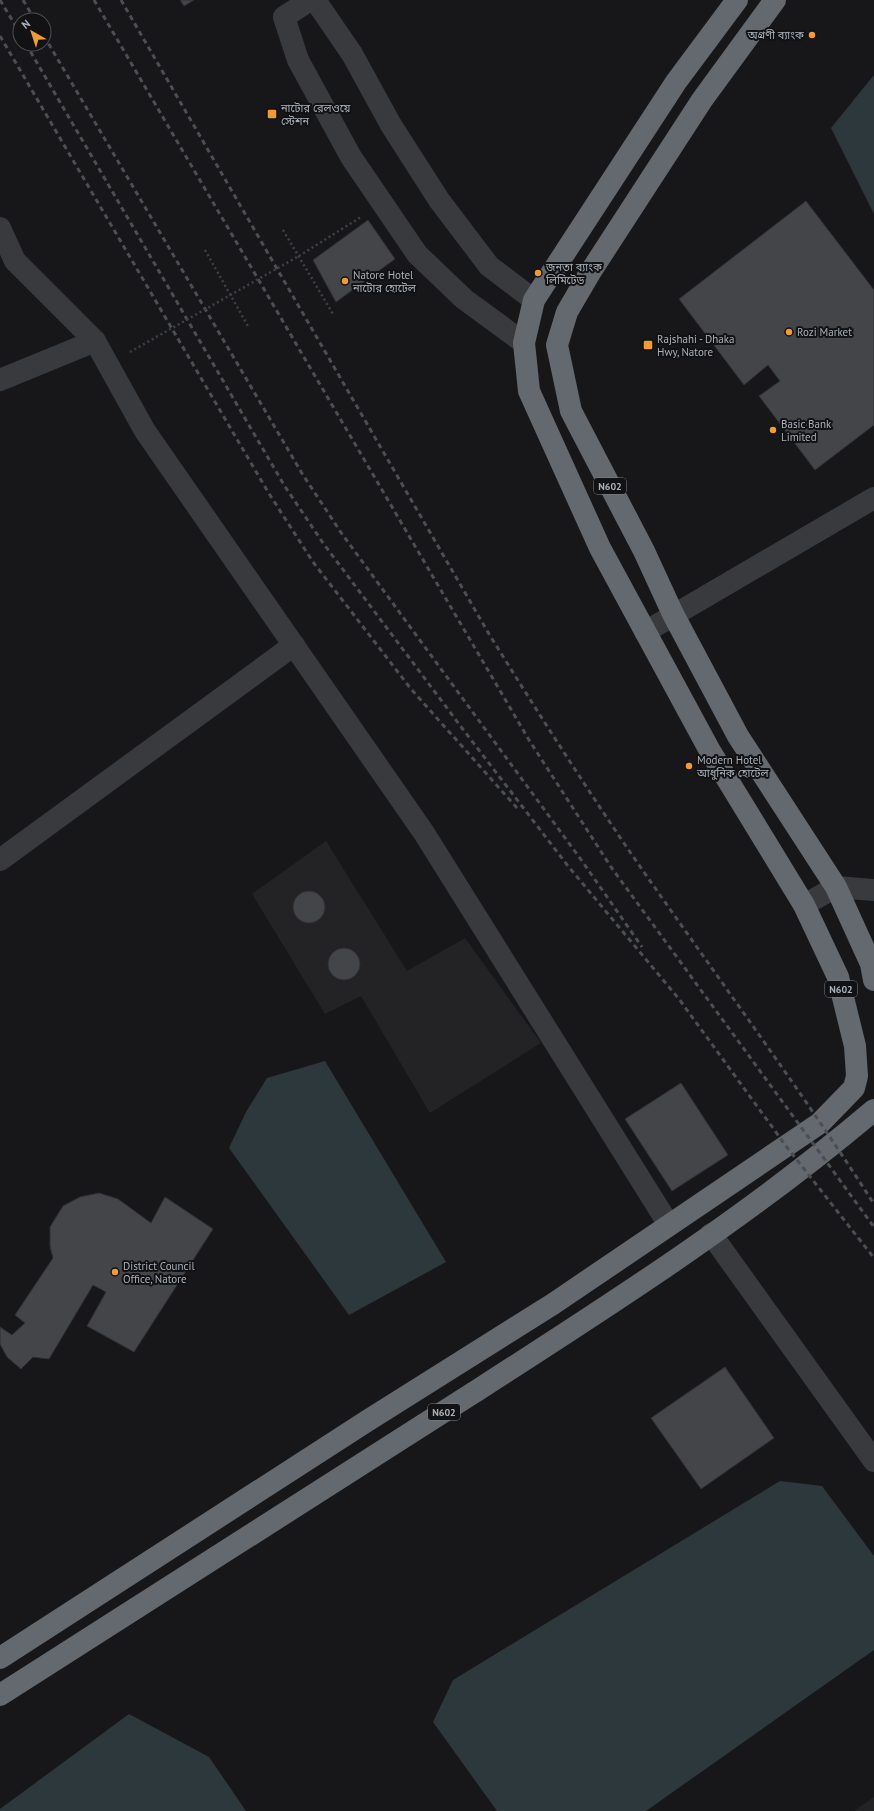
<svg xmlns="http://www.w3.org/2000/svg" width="874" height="1811" font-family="'PT Sans','Noto Sans Bengali',sans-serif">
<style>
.built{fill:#232326}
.water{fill:#2d383d}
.building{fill:#434549;stroke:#313135}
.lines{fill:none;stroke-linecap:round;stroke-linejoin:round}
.path{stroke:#3e4145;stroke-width:2.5;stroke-dasharray:2 3;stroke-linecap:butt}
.minor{stroke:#383a3e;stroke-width:22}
.highway{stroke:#64686f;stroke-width:22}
.rail{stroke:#4b4e53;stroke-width:3;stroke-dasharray:5 4;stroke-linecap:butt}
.path-bridge{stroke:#3e4145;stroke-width:2.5;stroke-dasharray:2 3;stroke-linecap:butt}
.poi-dot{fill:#f19b37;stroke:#121214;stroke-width:1.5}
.labels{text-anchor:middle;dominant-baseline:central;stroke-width:4;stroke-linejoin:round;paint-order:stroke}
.shield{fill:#121214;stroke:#7c8188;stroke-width:1}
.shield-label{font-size:10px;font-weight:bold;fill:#a9b0b9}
.poi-label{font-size:11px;fill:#a9b0b9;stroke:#121214;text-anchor:start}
</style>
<rect width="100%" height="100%" fill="#171719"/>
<!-- built -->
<g class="built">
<path d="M326 841 407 971 465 938 541 1043 430 1113 361 996 325 1014 252 894Z"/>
<path d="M874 1797V1811H854Z"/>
</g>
<!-- water -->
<g class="water">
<path d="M874 75V214L831 128Z"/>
<path d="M325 1061 446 1262 349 1315 229 1148 246 1112 267 1078Z"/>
<path d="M780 1481 822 1486 874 1556V1650L646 1811H497L433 1722 453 1680Z"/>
<path d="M129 1714 209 1757 246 1811H0V1809Z"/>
</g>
<!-- building -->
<g class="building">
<path d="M180 0H194L184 6Z"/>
<path d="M806 201 874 290V425L815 470 759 396 780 381 768 365 744 385 679 299Z"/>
<path d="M368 220 395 259 336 302 313 260Z"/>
<circle cx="309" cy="907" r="16"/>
<circle cx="344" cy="964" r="16"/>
<path d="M681 1083 728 1155 672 1191 625 1119Z"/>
<path d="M99 1193 118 1199 151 1223 165 1197 213 1229 134 1352 87 1326 106 1292 93 1285 49 1359 33 1357 21 1369 7 1357 0 1344V1327L12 1335 25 1323 15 1315 53 1258 50 1246V1227L63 1206 80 1197Z"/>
<path d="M725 1367 774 1438 701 1489 651 1418Z"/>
</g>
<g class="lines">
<!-- path -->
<g class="path">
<path d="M283 230 333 314"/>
<path d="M205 250 249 328"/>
<path d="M299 256 361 217"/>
</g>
<!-- minor -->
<g class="minor">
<path d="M310 0 284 17 298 60 351 157 417 254 464 299 524 343"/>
<path d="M315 0 352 54 391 125 439 200 489 266 534 300"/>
<path d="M0 228 15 261 95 341 145 431 424 833 669 1225"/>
<path d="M0 380 95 341"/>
<path d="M645 632 874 498"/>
<path d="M0 860 294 645"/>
<path d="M804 905 836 887 874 890"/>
<path d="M711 1234 874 1461"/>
</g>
<!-- highway -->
<g class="highway">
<path d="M775 0 702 100 591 271 567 312 557 345 571 411 644 551 673 614 738 736 836 887 871 964 874 980"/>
<path d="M0 1658 367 1421 553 1304 820 1123 854 1088 857 1076 855 1046 838 977 804 905 710 751 600 548 529 391 524 343 534 300 676 82 737 0"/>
<path d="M0 1695C158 1595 316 1495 473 1393 610 1305 749 1216 874 1110"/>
</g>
<!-- rail -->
<g class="rail">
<path d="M0 0 20 33"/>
<path d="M23 0 35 20"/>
<path d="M94 0 529 740 611 867 874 1227"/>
<path d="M121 0 489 634C535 708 581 780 630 852 711 969 797 1084 874 1204"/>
<path d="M0 36 268 492 313 562 411 689 517 808"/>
<path d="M44 36 303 475 342 534 582 861 642 947"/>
<path d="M26 44 284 485 323 543 465 732 568 866 679 999 786 1146 874 1258"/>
</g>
<!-- path-bridge -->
<path class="path-bridge" d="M130 352 299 256"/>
</g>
<!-- markers -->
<g class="poi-dot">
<circle cx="812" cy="35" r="4"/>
<rect x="267" y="109" width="10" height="10" rx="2"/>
<circle cx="538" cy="273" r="4"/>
<circle cx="345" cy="281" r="4"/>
<circle cx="789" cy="332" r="4"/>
<rect x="643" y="340" width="10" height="10" rx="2"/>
<circle cx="773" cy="430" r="4"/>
<circle cx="689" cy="766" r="4"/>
<circle cx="115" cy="1272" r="4"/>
</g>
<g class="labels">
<!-- shield labels -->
<g class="shield">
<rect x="594" y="478" width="32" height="16" rx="3"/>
<rect x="825" y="981" width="32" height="16" rx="3"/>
<rect x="428" y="1404" width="32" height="16" rx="3"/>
</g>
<g class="shield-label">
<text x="610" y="486">N602</text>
<text x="841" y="989">N602</text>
<text x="444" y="1412">N602</text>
</g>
<!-- poi labels -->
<g class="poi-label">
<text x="804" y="35" text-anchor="end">অগ্রণী ব্যাংক</text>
<text x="281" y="108">নাটোর রেলওয়ে<tspan x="281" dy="13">স্টেশন</tspan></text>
<text x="546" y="267">জনতা ব্যাংক<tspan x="546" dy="13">লিমিটেড</tspan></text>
<text x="353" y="275">Natore Hotel<tspan x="353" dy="13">নাটোর হোটেল</tspan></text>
<text x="797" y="332">Rozi Market</text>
<text x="657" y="339">Rajshahi - Dhaka<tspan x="657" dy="13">Hwy, Natore</tspan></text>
<text x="781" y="424">Basic Bank<tspan x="781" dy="13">Limited</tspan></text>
<text x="697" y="760">Modern Hotel<tspan x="697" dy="13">আধুনিক হোটেল</tspan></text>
<text x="123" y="1266">District Council<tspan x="123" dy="13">Office, Natore</tspan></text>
</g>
</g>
<!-- north arrow -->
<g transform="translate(32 32) rotate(321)"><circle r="19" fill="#121214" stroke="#4e5156"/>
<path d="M0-3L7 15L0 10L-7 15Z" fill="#f19b37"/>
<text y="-6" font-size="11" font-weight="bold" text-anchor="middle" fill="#a9b0b9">N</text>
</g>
</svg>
